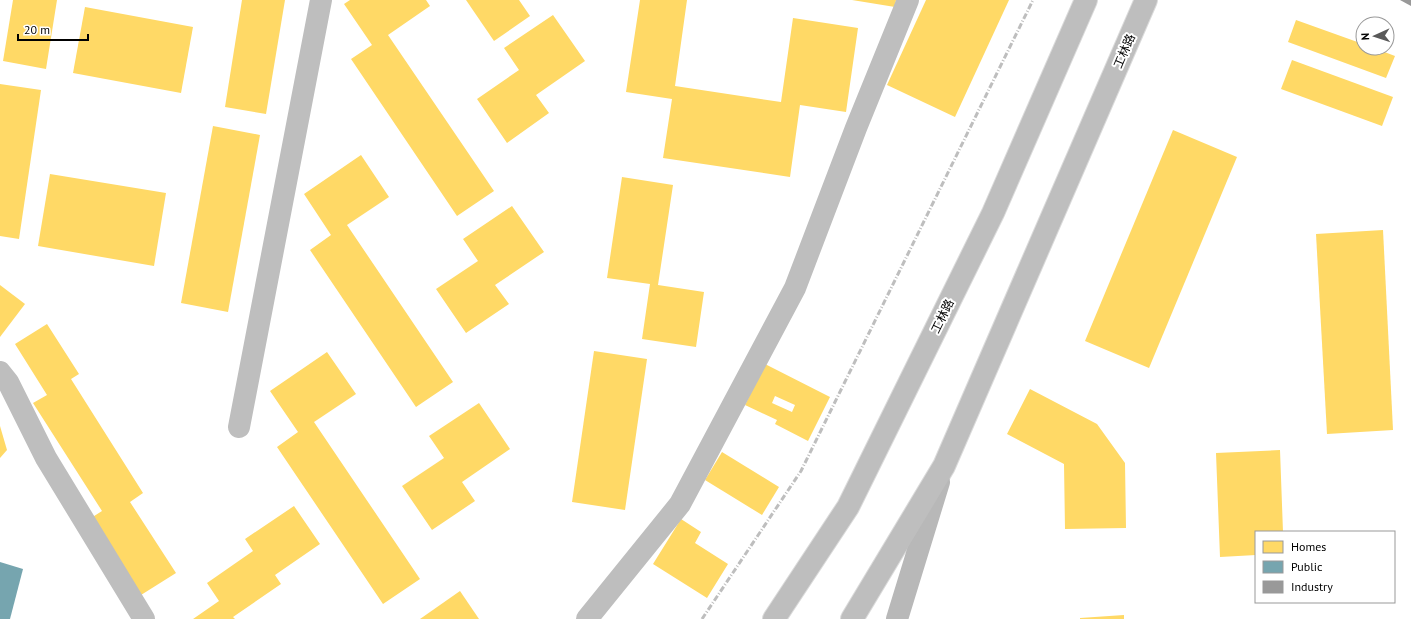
<svg xmlns="http://www.w3.org/2000/svg" width="1411" height="619" font-family="'PT Sans','Noto Sans SC',sans-serif">
<style>
.homes{fill:#ffd966;fill-rule:evenodd}
.public{fill:#76a5af}
.industry{fill:#999}
.lines{fill:none;stroke-linecap:round;stroke-linejoin:round}
.highway-casing{stroke:#dbdbdb;stroke-width:24}
.street{stroke:#bebebe;stroke-width:22}
.secondary{stroke:#b8b8b8;stroke-width:22}
.highway{stroke:#bebebe;stroke-width:22}
.rail{stroke:#bebebe;stroke-width:3;stroke-dasharray:6 2 1 2;stroke-linecap:butt}
.labels{text-anchor:middle;dominant-baseline:central;stroke-width:4;stroke-linejoin:round;paint-order:stroke}
.street-label{font-size:12px;fill:#000;stroke:#fff}
</style>
<rect width="100%" height="100%" fill="#fff"/>
<!-- homes -->
<g class="homes">
<path d="M13 0H57L46 69 3 61Z"/>
<path d="M242 0H285L266 114 225 107Z"/>
<path d="M350 0H426L430 6 388 35 494 191 457 216 351 59 372 45 344 4Z"/>
<path d="M466 0H519L530 16 494 41Z"/>
<path d="M640 0H687L675 86 781 102 793 18 858 28 846 112 800 105 790 177 663 158 672 99 626 92Z"/>
<path d="M852 0H896L895 7Z"/>
<path d="M926 0H1009L955 117 887 85Z"/>
<path d="M85 7 193 27 181 93 73 73Z"/>
<path d="M553 15 585 61 536 95 549 113 507 143 477 99 519 70 504 48Z"/>
<path d="M1296 20 1363 44V48H1374L1395 56 1386 78 1288 42Z"/>
<path d="M1292 60 1393 97 1382 126 1281 89Z"/>
<path d="M0 84 41 90 19 239 0 236Z"/>
<path d="M213 126 260 135 228 312 181 303Z"/>
<path d="M1173 130 1237 157 1149 368 1085 341Z"/>
<path d="M361 155 389 197 347 225 453 382 416 407 310 250 331 235 304 194Z"/>
<path d="M50 174 166 193 154 266 38 246Z"/>
<path d="M622 177 673 185 658 285 704 292 696 347 642 339 650 284 607 278Z"/>
<path d="M512 206 544 252 495 285 509 304 466 333 436 289 478 261 463 239Z"/>
<path d="M1383 230 1393 430 1327 434 1316 234Z"/>
<path d="M0 285 25 304 0 337Z"/>
<path d="M47 324 79 374 71 379 143 493 130 502 176 573 141 595 91 518 102 511 33 403 47 395 15 344Z"/>
<path d="M594 351 647 359 625 510 572 502Z"/>
<path d="M327 352 356 394 314 422 420 579 383 604 277 447 298 432 270 391Z"/>
<path d="M765 364 830 397 808 441 775 424 777 420 745 405ZM775 396 795 405 792 412 772 403Z"/>
<path d="M1030 389 1097 424 1125 463 1126 528 1065 529 1064 464 1007 434Z"/>
<path d="M479 403 510 449 462 482 475 501 432 530 402 486 444 458 429 436Z"/>
<path d="M0 426 7 450 0 458Z"/>
<path d="M1280 450 1283 532H1256V555L1220 557 1216 453Z"/>
<path d="M722 452 779 487 762 515 705 480Z"/>
<path d="M294 506 320 544 275 575 281 584 233 617 235 619H193L219 601 207 583 253 551 245 539Z"/>
<path d="M681 519 701 532 695 543 728 564 707 598 653 564Z"/>
<path d="M460 591 479 619H420Z"/>
<path d="M1124 615V619H1080V618Z"/>
</g>
<!-- public -->
<path class="public" d="M0 562 23 569 10 619H0Z"/>
<!-- industry -->
<path class="industry" d="M1400 0H1411V6Z"/>
<g class="lines">
<!-- highway casing -->
<g class="highway-casing">
<g id="highway">
<path d="M774 619 848 507 993 213 1086 0"/>
<path d="M852 619 944 466 1146 0"/>
</g>
</g>
<!-- street -->
<g class="street">
<path d="M0 372 8 382 46 458 144 619"/>
<path d="M239 427 321 0"/>
<path d="M587 619 680 504 795 288 856 128 908 0"/>
</g>
<!-- secondary -->
<path class="secondary" d="M897 619 939 482"/>
<!-- highway -->
<use href="#highway" class="highway"/>
<!-- rail -->
<path class="rail" d="M702 619 801 471 1033 0"/>
</g>
<g class="labels">
<!-- street labels -->
<g class="street-label">
<text transform="translate(1124 51) rotate(-67)">工林路</text>
<text transform="translate(942 316) rotate(-64)">工林路</text>
</g>
</g>
<!-- legend -->
<rect x="1255" y="531" width="140" height="72" fill="#ffffff" stroke="#999999"/>
<rect x="1263" y="541" width="20" height="12" fill="#ffd966" stroke="#999999"/>
<text x="1291" y="551" font-size="12" fill="#000000">Homes</text>
<rect x="1263" y="561" width="20" height="12" fill="#76a5af" stroke="#999999"/>
<text x="1291" y="571" font-size="12" fill="#000000">Public</text>
<rect x="1263" y="581" width="20" height="12" fill="#999999" stroke="#999999"/>
<text x="1291" y="591" font-size="12" fill="#000000">Industry</text>
<!-- north arrow -->
<g transform="translate(1375 36) rotate(267)"><circle r="19" fill="#ffffff" stroke="#999999"/>
<path d="M0-3L7 15L0 10L-7 15Z" fill="#595959"/>
<text y="-6" font-size="11" font-weight="bold" text-anchor="middle" fill="#000000">N</text>
</g>
<!-- scale -->
<path d="M18 34v6h70v-6" fill="none" stroke="#000000" stroke-width="2"/>
<text x="24" y="34" font-size="12" fill="#000000" stroke="#ffffff" stroke-width="3" paint-order="stroke">20 m</text>
</svg>
